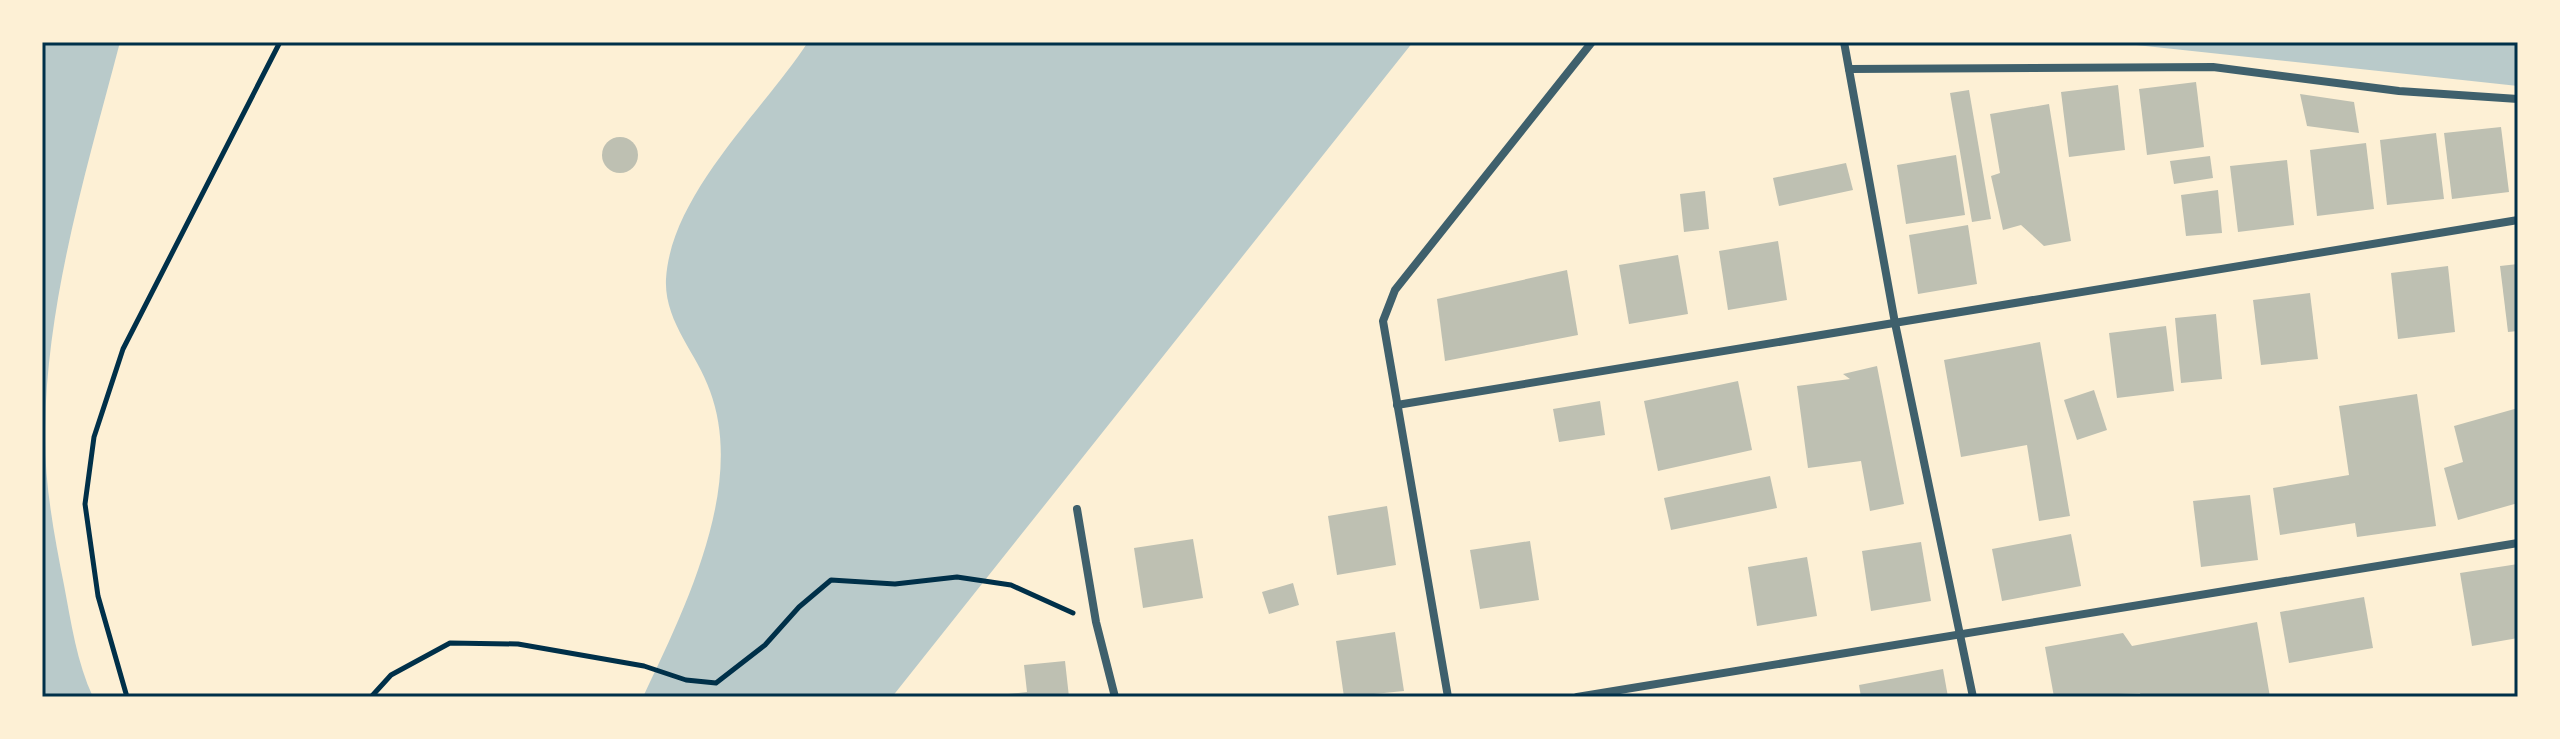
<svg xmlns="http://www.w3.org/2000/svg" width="2560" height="739" font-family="'Archivo Narrow',sans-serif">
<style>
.green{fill:#b9caca}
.building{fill:#bec0b2}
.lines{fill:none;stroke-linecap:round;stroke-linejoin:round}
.path{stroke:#003049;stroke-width:5}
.minor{stroke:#3f606c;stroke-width:8}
.neatline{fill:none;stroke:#003049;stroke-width:3}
</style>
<rect width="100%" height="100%" fill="#fdf0d5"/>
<!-- green -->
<g class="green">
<path d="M42 42H120C87 168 47 298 45 429 44 482 54 534 64 585 71 622 77 663 93 697H42Z"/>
<path d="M808 42H1413L892 697H643C684 610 746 487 710 391 697 353 664 322 666 279 671 194 763 111 808 42Z"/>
<path d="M2108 42H2518V86Z"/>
</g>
<!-- building -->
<g class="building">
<path d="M2196 82 2204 147 2147 155 2139 89Z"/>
<path d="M2118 85 2125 150 2069 157 2061 92Z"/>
<path d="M1969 90 1991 219 1972 222 1950 93Z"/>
<path d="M2300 94 2354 102 2359 133 2307 126Z"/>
<path d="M2049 104 2071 241 2044 246 2021 225 2003 230 1991 176 2000 173 1990 114Z"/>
<path d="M2501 127 2509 192 2452 199 2444 133Z"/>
<path d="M2436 133 2444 199 2387 205 2380 140Z"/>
<circle cx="620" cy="155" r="18"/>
<path d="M2366 143 2374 209 2317 216 2310 150Z"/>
<path d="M1956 155 1965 215 1906 224 1897 165Z"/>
<path d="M2210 156 2213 178 2174 184 2170 161Z"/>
<path d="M2287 160 2294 225 2238 232 2230 166Z"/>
<path d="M1846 163 1853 190 1779 206 1773 178Z"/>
<path d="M2218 190 2222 233 2186 236 2181 195Z"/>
<path d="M1705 191 1709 229 1684 232 1680 194Z"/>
<path d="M1968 225 1977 284 1918 294 1909 235Z"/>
<path d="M1778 241 1787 300 1728 310 1719 251Z"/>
<path d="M1678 255 1688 314 1629 324 1619 265Z"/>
<path d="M2518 264V331L2508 332 2500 266Z"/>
<path d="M2448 266 2455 332 2398 339 2391 273Z"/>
<path d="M1567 270 1578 335 1445 361 1437 299Z"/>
<path d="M2310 293 2318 359 2261 365 2253 300Z"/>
<path d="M2216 314 2222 379 2181 383 2175 318Z"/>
<path d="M2166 326 2174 391 2117 398 2109 333Z"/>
<path d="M2040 342 2070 516 2039 521 2027 445 1961 457 1944 360Z"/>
<path d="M1877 366 1904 504 1870 511 1861 461 1808 468 1797 386 1850 379 1843 374Z"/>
<path d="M1738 381 1752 450 1658 471 1644 401Z"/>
<path d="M2094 390 2107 430 2077 440 2064 400Z"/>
<path d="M2417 394 2436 526 2357 537 2355 523 2280 535 2273 488 2349 475 2339 406Z"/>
<path d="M1600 401 1605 435 1559 442 1553 409Z"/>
<path d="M2518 408V503L2458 520 2444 468 2463 462 2454 426Z"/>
<path d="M1770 476 1777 508 1671 530 1664 498Z"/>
<path d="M2250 495 2258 560 2201 567 2193 501Z"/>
<path d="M1387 506 1396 565 1337 575 1328 516Z"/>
<path d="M2071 534 2081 586 2002 601 1992 549Z"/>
<path d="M1193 539 1203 598 1143 608 1134 548Z"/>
<path d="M1530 541 1539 600 1480 609 1470 550Z"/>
<path d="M1921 542 1931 601 1871 611 1862 551Z"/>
<path d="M1807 557 1817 616 1757 626 1748 567Z"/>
<path d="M2518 564V638L2472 646 2460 573Z"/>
<path d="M1293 583 1299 605 1269 614 1262 592Z"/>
<path d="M2364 597 2373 648 2289 663 2280 612Z"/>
<path d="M2257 622 2270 697H2141L2140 693 2054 697 2045 647 2123 633 2132 646Z"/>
<path d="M1395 632 1404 691 1344 697 1336 641Z"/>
<path d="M1065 661 1069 697H1009L1008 694 1027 692 1024 665Z"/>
<path d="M1943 669 1948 697H1861L1859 685Z"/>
</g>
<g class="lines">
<!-- path -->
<g class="path">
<path d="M127 697 98 596 85 504 94 437 123 349 280 42"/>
<path d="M371 697 391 675 450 643 518 644 644 666 686 680 716 683 765 645 799 607 831 580 895 584 957 577 1011 585 1073 613"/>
</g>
<!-- minor -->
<g class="minor">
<path d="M1844 42 1895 323 1973 697"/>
<path d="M1849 69 2213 67 2399 91 2518 99"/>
<path d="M1397 405 2518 220"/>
<path d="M1077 509 1096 622 1115 697"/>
<path d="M1448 697 1383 321 1395 290 1592 42"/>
<path d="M1577 697 2518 543"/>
</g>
</g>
<!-- border -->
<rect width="2560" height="739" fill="none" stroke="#fdf0d5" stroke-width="88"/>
<rect x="44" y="44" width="2472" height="651" class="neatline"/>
</svg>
